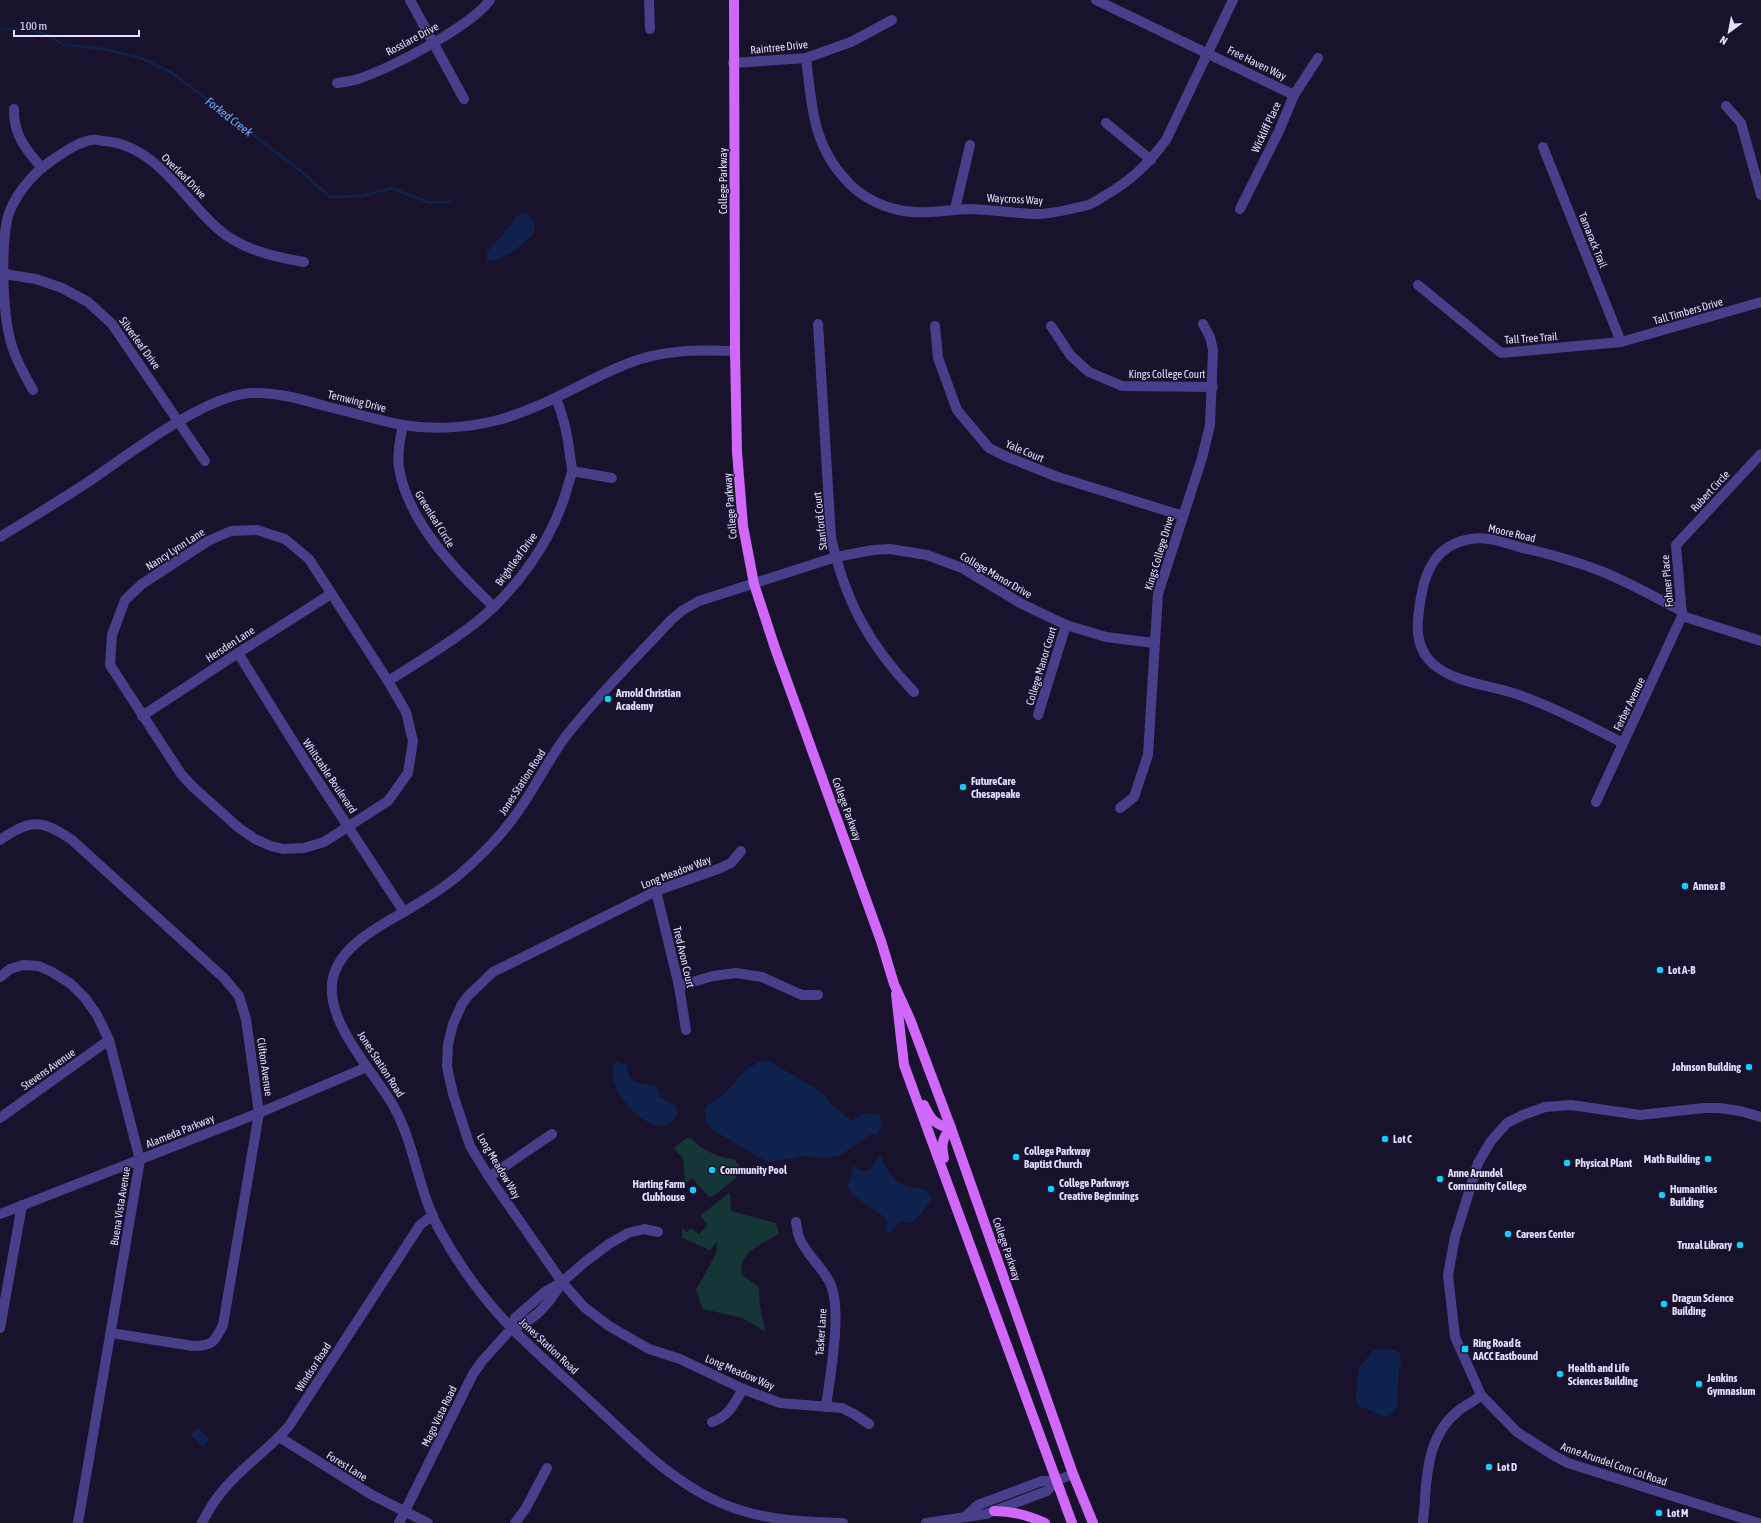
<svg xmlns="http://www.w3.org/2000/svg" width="1761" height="1523" font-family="'Asap Condensed',sans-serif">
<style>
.green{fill:#153536}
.water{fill:#0f224e}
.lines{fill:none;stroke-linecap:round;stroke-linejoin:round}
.stream{stroke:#0f224e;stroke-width:2.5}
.minor{stroke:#473f8a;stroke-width:10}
.major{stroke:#cf68fb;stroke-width:10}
.poi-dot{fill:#0fd1f9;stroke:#19122c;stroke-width:1.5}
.labels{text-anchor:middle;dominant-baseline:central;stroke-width:3;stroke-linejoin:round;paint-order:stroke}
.street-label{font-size:11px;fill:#e4defe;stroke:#19122c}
.poi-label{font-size:11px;font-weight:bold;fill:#e4defe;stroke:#19122c;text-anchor:start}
.water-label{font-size:12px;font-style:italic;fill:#6fb0fb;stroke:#19122c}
</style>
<rect width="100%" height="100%" fill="#19122c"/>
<!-- green -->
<g class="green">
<path d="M687 1138 692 1139C700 1149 721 1159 734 1159L740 1167 736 1178 712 1197 708 1196 692 1178 684 1185 682 1182 685 1179 683 1158 674 1148Z"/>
<path d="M730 1192 731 1211 776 1223 779 1234C763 1243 737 1253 742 1275L759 1287C759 1303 761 1317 766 1332L742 1318 703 1309 696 1290 716 1254 717 1242 710 1250 682 1238V1228L687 1232 691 1228 699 1234 708 1225 700 1216Z"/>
</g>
<!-- water -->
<g class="water">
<path d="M522 213 528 215 534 223V233C523 244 504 262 487 260V252L511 225 516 217Z"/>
<path d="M616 1061 627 1065 629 1078 638 1083 657 1087 660 1097 676 1106 677 1114C676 1117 674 1120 672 1122 653 1141 599 1087 616 1061Z"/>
<path d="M769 1061 825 1094 829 1103 852 1121C863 1113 865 1112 879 1115L883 1123 877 1134 869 1135 841 1155 831 1157 820 1158 802 1156 791 1159 767 1162 715 1131 706 1123 705 1111 708 1105 722 1096 747 1069 759 1062Z"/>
<path d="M880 1155C886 1167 892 1182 906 1186 918 1191 923 1184 932 1199L919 1216 911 1223 901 1221 889 1234 885 1229 887 1224 886 1218 853 1195 848 1187 853 1170V1165C868 1180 871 1168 880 1155Z"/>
<path d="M1380 1349 1393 1350 1400 1353 1401 1364 1399 1367 1397 1407C1385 1428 1375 1407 1361 1408L1356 1403 1357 1382 1359 1368 1374 1350Z"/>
<path d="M198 1428 210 1440 202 1447 191 1435Z"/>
</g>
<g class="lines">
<!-- stream -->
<path class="stream" d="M0 29H26L49 35 64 45 98 48 138 57 171 72 302 172 330 197 362 196 391 188 428 202H450"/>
<!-- minor -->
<g class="minor">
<path d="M410 0 464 99"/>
<path d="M649 0 650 29"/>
<path d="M1096 0 1294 95"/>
<path d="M806 58C812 105 812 145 847 181 860 196 880 206 899 210 921 215 946 210 968 209 992 209 1015 214 1038 214 1050 214 1076 208 1088 205 1094 203 1099 199 1104 196 1131 181 1148 164 1166 140L1233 0"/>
<path d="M733 63 806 58 851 42 892 20"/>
<path d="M337 83C344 82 352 81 358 79 391 68 470 27 490 0"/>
<path d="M1726 106 1741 123 1761 195"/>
<path d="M14 109C13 134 26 150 42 168"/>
<path d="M1106 123 1151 160"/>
<path d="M1543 147 1621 342"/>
<path d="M955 209 970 145"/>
<path d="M1240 209 1279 131 1294 95 1318 58"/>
<path d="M0 275 4 274 36 279 62 288 88 302 112 324 205 461"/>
<path d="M1418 285 1501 353 1621 342 1761 302"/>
<path d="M818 324 831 537C845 601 869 645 914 692"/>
<path d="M935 326 938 358 957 410 989 448 1005 456 1055 476 1183 516"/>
<path d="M1051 326 1071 356 1089 372 1122 386 1213 387"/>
<path d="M33 390C25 376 18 364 13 349 2 319 1 252 7 220 12 198 32 174 51 161 63 153 76 143 91 140 94 139 99 140 103 141 155 144 182 197 217 228 240 249 274 257 304 262"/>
<path d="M403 425C400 438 397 454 399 468 408 522 455 570 494 607"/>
<path d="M572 471 612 478"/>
<path d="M257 530 285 539 309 559 388 681 406 712 413 741 408 773 388 801 324 842 304 848 283 849 271 846 255 839 239 828 193 787 181 774 110 665 112 635 125 600 142 584 208 541 231 531Z"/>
<path d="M0 537C31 518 61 500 91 480 129 454 206 395 251 393 276 392 301 399 325 406 351 412 377 420 403 425 433 430 468 428 498 420 544 408 585 380 629 363 664 349 698 350 735 351"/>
<path d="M1682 616 1761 641"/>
<path d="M238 653 307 764 404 912"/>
<path d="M388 681C417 663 447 645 474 624 516 591 552 541 567 489 568 484 571 477 572 472 572 467 571 461 570 456 568 435 564 418 556 398"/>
<path d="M1038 715 1066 625"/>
<path d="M142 716 238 653 331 594"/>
<path d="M1623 743C1590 726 1557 709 1522 696 1494 685 1454 684 1432 663 1413 645 1417 620 1421 597 1425 571 1437 546 1466 540 1484 535 1502 542 1519 547 1546 553 1572 560 1598 570 1627 581 1654 597 1682 611"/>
<path d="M1596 802 1682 616 1676 545 1761 454"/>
<path d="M1120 808 1134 797 1148 755 1158 594 1202 458 1210 425 1213 350 1210 337 1203 324"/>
<path d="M0 840C30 819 42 819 72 840L224 978 239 996 246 1019 259 1113 223 1325C215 1341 213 1346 193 1346L111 1333"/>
<path d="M741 851 731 863 718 869 656 891 493 972 469 995 462 1004 453 1024 448 1044 447 1067 453 1094 470 1146 489 1177 562 1282 584 1307 609 1326 649 1349 680 1359 743 1389 780 1403 842 1408 854 1414 869 1424"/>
<path d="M656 891 679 986 686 1030"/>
<path d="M0 977 10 969 23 965 39 966 52 972 71 984 85 998 97 1015 109 1040 140 1160 78 1523"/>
<path d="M679 986 713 976 736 973 762 977 802 995H818"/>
<path d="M0 1118 109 1040"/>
<path d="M489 1177 552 1134"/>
<path d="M0 1214 259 1113 367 1067"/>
<path d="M796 1222C797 1227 797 1232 799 1237 806 1255 823 1267 831 1285 842 1312 830 1376 826 1407"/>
<path d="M0 1328 22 1205"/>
<path d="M512 1328C534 1322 551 1301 562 1282"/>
<path d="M712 1422C729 1416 734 1404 743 1389"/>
<path d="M279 1437 372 1495 428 1523"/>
<path d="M965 1517 978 1505 1042 1481H1056L1073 1474"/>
<path d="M202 1523C224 1477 257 1462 289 1426L420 1225 433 1215"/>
<path d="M399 1523 473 1374 483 1360 512 1328 515 1318 546 1291 562 1282 585 1262 609 1244 628 1233 644 1229 658 1232"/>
<path d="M515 1523 526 1508 547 1468"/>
<path d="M843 1523C801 1522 760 1520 721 1503 670 1481 634 1442 593 1404 563 1376 531 1349 503 1319 479 1293 456 1260 439 1229 418 1190 415 1145 394 1107 374 1071 320 1018 334 974 345 939 393 920 422 901 435 893 448 884 459 875 481 856 501 836 517 813 535 788 548 760 566 736 598 695 636 658 671 620L683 610 699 601 836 557 873 550 890 549 927 555 962 568 1022 604 1066 625 1106 637 1154 643"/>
<path d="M926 1523 986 1514 1047 1491 1056 1481"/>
<path d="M1423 1523C1423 1515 1425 1507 1425 1498 1427 1466 1431 1433 1458 1411 1465 1405 1474 1402 1481 1395"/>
<path d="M1758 1523 1568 1463 1553 1455 1517 1432 1481 1395 1455 1337 1448 1275 1455 1237 1478 1163 1491 1141 1507 1123 1523 1115 1545 1107 1571 1105 1640 1115 1704 1108H1719L1740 1111 1761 1117"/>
</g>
<!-- major -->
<g class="major">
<path d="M734 0 735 351 737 452 743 526 754 584 775 648 881 941 894 984 910 1019 951 1128 1073 1474 1093 1523"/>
<path d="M896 994 904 1065 1072 1523"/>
<path d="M924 1105C931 1120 935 1125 951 1128"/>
<path d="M944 1158C941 1145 942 1138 951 1128"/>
<path d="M994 1511C1013 1511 1028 1515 1045 1523"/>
</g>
</g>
<!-- markers -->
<g class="poi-dot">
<circle cx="608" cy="699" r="4"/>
<circle cx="963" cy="787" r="4"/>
<circle cx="1685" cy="886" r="4"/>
<circle cx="1660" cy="970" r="4"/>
<circle cx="1749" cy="1067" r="4"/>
<circle cx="1385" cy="1139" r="4"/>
<circle cx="1016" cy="1157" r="4"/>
<circle cx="1708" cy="1159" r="4"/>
<circle cx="1567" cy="1163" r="4"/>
<circle cx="712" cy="1170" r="4"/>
<circle cx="1440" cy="1179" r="4"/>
<circle cx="1051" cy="1189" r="4"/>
<circle cx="693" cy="1190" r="4"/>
<circle cx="1662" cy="1195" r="4"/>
<circle cx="1508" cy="1234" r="4"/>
<circle cx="1740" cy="1245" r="4"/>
<circle cx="1664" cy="1304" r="4"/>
<rect x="1461" y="1345" width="8" height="8" rx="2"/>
<circle cx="1560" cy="1374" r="4"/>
<circle cx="1699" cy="1384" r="4"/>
<circle cx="1489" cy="1467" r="4"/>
<circle cx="1659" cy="1513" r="4"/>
</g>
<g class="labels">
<!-- street labels -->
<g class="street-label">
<text transform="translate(412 39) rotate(-28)">Rosslare Drive</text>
<text transform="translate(779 47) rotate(-6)">Raintree Drive</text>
<text transform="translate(1257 63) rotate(26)">Free Haven Way</text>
<text transform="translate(1266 127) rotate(-65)">Wickliff Place</text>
<text transform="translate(184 176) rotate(45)">Overleaf Drive</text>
<text transform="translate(723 181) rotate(-90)">College Parkway</text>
<text transform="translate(1015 199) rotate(3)">Waycross Way</text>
<text transform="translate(1593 240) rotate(68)">Tamarack Trail</text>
<text transform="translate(1688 311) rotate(-16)">Tall Timbers Drive</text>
<text transform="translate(1531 338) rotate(-4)">Tall Tree Trail</text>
<text transform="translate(140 343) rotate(54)">Silverleaf Drive</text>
<text x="1167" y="374">Kings College Court</text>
<text transform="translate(357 401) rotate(14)">Ternwing Drive</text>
<text transform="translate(1025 451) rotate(23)">Yale Court</text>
<text transform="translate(1710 491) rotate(-47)">Rubert Circle</text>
<text transform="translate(730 506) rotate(-95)">College Parkway</text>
<text transform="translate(435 519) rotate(58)">Greenleaf Circle</text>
<text transform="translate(820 521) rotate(-96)">Stanford Court</text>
<text transform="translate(1512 533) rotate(13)">Moore Road</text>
<text transform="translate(175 549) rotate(-33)">Nancy Lynn Lane</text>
<text transform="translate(1159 553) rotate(-73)">Kings College Drive</text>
<text transform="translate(516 559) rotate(-54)">Brightleaf Drive</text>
<text transform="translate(996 575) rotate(30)">College Manor Drive</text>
<text transform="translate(1667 581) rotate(-95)">Fohner Place</text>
<text transform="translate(230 644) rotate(-33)">Hersden Lane</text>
<text transform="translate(1041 666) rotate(-73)">College Manor Court</text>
<text transform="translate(1629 704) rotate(-64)">Ferber Avenue</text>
<text transform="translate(330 776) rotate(56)">Whitstable Boulevard</text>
<text transform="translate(522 782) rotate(-57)">Jones Station Road</text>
<text transform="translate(847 809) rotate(70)">College Parkway</text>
<text transform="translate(676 872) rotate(-21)">Long Meadow Way</text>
<text transform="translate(684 957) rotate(77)">Tred Avon Court</text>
<text transform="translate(381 1064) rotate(57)">Jones Station Road</text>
<text transform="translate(265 1067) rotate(82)">Clifton Avenue</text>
<text transform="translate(48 1069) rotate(-35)">Stevens Avenue</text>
<text transform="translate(180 1131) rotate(-22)">Alameda Parkway</text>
<text transform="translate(499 1166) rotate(59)">Long Meadow Way</text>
<text transform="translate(120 1206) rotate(-81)">Buena Vista Avenue</text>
<text transform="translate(1007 1249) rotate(71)">College Parkway</text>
<text transform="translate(821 1332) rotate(-86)">Tasker Lane</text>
<text transform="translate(549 1346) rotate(43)">Jones Station Road</text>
<text transform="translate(313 1367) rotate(-57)">Windsor Road</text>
<text transform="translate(740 1372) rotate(23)">Long Meadow Way</text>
<text transform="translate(439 1416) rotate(-64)">Mago Vista Road</text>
<text transform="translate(1614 1464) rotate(19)">Anne Arundel Com Col Road</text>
<text transform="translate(347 1466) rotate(32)">Forest Lane</text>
</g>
<!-- poi labels -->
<g class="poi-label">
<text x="616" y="693">Arnold Christian<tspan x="616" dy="13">Academy</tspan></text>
<text x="971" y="781">FutureCare<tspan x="971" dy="13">Chesapeake</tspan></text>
<text x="1693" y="886">Annex B</text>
<text x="1668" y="970">Lot A-B</text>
<text x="1741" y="1067" text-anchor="end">Johnson Building</text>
<text x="1393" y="1139">Lot C</text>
<text x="1024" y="1151">College Parkway<tspan x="1024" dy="13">Baptist Church</tspan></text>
<text x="1700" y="1159" text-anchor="end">Math Building</text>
<text x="1575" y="1163">Physical Plant</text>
<text x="720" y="1170">Community Pool</text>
<text x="1448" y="1173">Anne Arundel<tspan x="1448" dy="13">Community College</tspan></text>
<text x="1059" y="1183">College Parkways<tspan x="1059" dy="13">Creative Beginnings</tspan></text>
<text x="685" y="1184" text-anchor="end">Harting Farm<tspan x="685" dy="13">Clubhouse</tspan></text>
<text x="1670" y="1189">Humanities<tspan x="1670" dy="13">Building</tspan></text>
<text x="1516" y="1234">Careers Center</text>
<text x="1732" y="1245" text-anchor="end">Truxal Library</text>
<text x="1672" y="1298">Dragun Science<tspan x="1672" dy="13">Building</tspan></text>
<text x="1473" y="1343">Ring Road &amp;<tspan x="1473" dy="13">AACC Eastbound</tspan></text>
<text x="1568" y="1368">Health and Life<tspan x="1568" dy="13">Sciences Building</tspan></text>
<text x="1707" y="1378">Jenkins<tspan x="1707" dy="13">Gymnasium</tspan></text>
<text x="1497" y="1467">Lot D</text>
<text x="1667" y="1513">Lot M</text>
</g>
<!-- water labels -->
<g class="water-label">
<text transform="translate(229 117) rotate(38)">Forked Creek</text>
</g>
</g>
<!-- north arrow -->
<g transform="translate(1729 32) rotate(212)" stroke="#19122c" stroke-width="3" paint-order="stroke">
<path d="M0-3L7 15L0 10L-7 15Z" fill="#e4defe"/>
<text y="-6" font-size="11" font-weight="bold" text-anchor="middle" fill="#e4defe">N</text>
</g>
<!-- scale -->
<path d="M14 30v6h125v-6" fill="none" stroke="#e4defe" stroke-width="2"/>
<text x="20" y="30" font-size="12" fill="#e4defe" stroke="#19122c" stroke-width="3" paint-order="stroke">100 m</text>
</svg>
